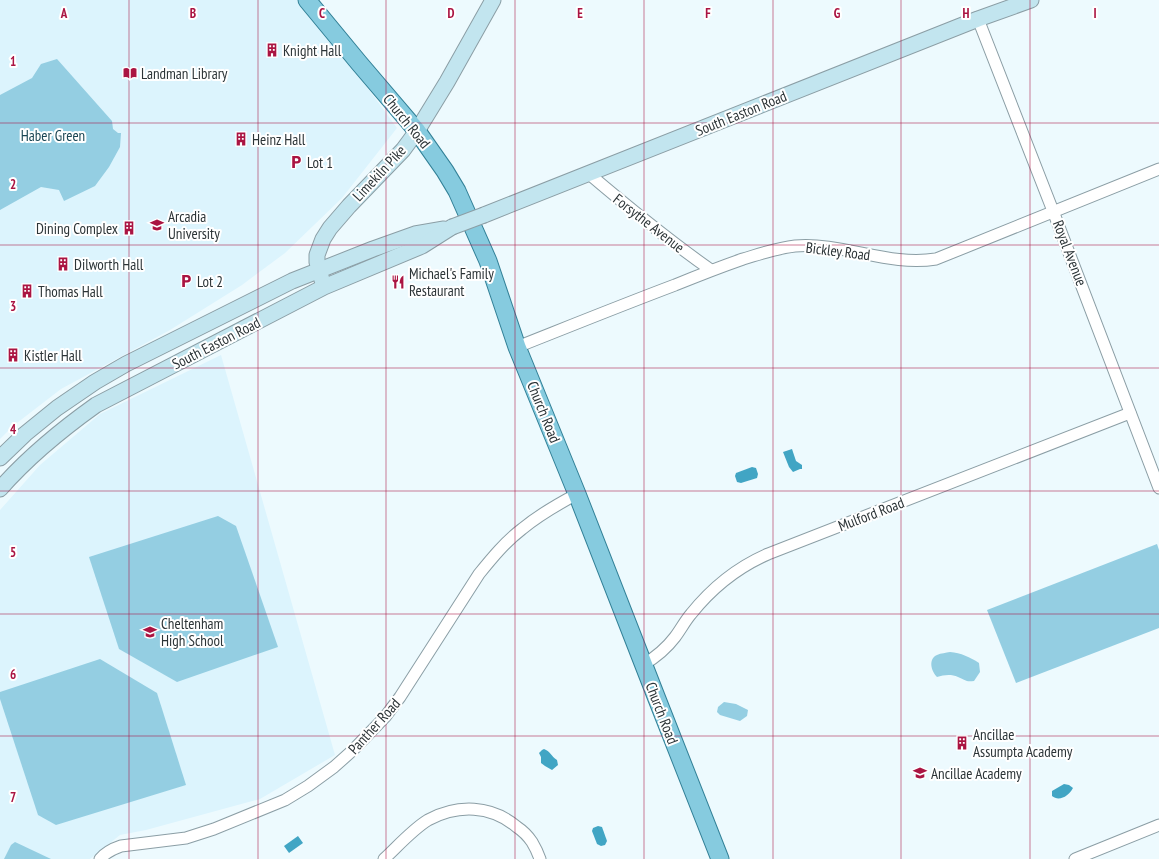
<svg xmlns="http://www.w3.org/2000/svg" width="1159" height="859" font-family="'PT Sans Narrow',sans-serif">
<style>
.built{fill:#dcf4fd}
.green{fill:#94cee2}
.water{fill:#41a5c4}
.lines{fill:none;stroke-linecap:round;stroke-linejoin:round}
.minor-casing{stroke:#8b9ea5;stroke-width:13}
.secondary-casing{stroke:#8b9ea5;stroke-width:17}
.primary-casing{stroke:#328097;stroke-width:19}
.minor{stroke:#fff;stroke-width:11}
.secondary{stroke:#c2e5ef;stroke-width:15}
.primary{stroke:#86cbdf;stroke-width:17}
.secondary-bridge-casing{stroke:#8b9ea5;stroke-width:17;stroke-linecap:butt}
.secondary-bridge{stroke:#c2e5ef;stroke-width:15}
.grid{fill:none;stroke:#aa1442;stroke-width:1;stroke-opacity:0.55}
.labels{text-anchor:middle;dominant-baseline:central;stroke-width:4;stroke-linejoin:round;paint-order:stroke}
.poi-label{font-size:15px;fill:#2c3437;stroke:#fff;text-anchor:start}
.street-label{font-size:15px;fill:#2c3437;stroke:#fff}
.park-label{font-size:15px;fill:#1b4654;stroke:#fff}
.grid-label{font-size:13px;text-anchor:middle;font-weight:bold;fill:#aa1442;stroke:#fff;stroke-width:4;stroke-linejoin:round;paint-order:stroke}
</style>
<rect width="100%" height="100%" fill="#edfafe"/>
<!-- built -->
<g class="built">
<path d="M0 0H303L397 128 342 198 285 253 242 285 170 330 61 389 13 426 0 439Z"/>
<path d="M221 355 335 755 260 799 146 830 120 835 90 859H0V510L40 465 100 414Z"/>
</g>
<!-- green -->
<g class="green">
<path d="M57 59 112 121 113 129 118 133H121L120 147 109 167 95 186 64 201 59 190 41 187 0 210V95L32 78 41 64Z"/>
<path d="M218 516 236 526 278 647 177 682 119 649 89 557Z"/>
<path d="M1157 544 1159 550V628L1016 683 987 610Z"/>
<path d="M950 652C961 653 970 657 979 663L980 672 974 681C965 682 966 680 958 677 951 674 944 675 937 677 931 671 928 659 937 655 941 653 946 653 950 652Z"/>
<path d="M100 659 157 693 186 785 56 825 38 815 0 699V692Z"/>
<path d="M724 702 736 704 748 710 747 716 740 721 720 715 717 712 718 707Z"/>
<path d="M15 842 51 859H4L11 845Z"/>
</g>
<!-- water -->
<g class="water">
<path d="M792 449 796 461 802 465V469H800L793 472 789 467 783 452Z"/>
<path d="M752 467 756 468 758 474 757 478 741 483 737 482 735 476 736 473Z"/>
<path d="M544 749C550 751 551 756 557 760L558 765 552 770 545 766 541 763V757L539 753 542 750Z"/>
<path d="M1064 784 1069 785 1073 788C1069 796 1059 802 1052 796V791Z"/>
<path d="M598 826 602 827 607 841 605 845 601 846 597 844 592 831 593 828Z"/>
<path d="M298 836 303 843 289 853 284 846Z"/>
</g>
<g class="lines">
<!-- minor casing -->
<g class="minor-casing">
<g id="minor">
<path d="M978 19 1053 211 1159 488"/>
<path d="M588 173C628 207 668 240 711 270"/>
<path d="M517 347C570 326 622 305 675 285 697 276 720 267 743 259 760 254 777 248 795 246 843 242 889 267 936 259L1159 169"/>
<path d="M643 665C656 657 666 649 675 637 681 629 685 621 691 614 711 589 738 567 768 554L1130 413"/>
<path d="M100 859C106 852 112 849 121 846L186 838 214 829 285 800 308 786 334 767 353 750 385 717 400 697 479 574C492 558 505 542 522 529 539 515 558 504 577 494"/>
<path d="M384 859C397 847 413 829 428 820 458 804 491 805 517 827 523 831 528 836 532 842 535 847 538 853 540 859"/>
<path d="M1075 859 1159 825"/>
</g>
</g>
<!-- secondary casing -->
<g class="secondary-casing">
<g id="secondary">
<path d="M484 215 978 19 1031 0"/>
<path d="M322 280 317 262V255L323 239 330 228 349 206 403 150 417 131 447 82 493 0"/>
<path d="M0 458 25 434 57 408 95 382 126 364 292 281 373 249 415 234 444 229"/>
<path d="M0 489C28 457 61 430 96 405L324 287 422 246 452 227"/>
</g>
</g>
<!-- primary casing -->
<g class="primary-casing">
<path id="primary" d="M307 0 359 63 417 131 445 171 457 191 488 261 517 347 577 494 657 699 720 859"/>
</g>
<!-- minor -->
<use href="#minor" class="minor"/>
<!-- secondary -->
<use href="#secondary" class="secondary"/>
<!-- primary -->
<use href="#primary" class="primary"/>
<!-- secondary-bridge casing -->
<g class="secondary-bridge-casing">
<path id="secondary-bridge" d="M452 227 484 215"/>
</g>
<!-- secondary-bridge -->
<use href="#secondary-bridge" class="secondary-bridge"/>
</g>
<!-- grid -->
<path class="grid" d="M129 0V859M258 0V859M386 0V859M515 0V859M644 0V859M773 0V859M901 0V859M1030 0V859M0 123H1159M0 245H1159M0 368H1159M0 491H1159M0 614H1159M0 736H1159"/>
<!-- icons -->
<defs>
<g id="building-bare" transform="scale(1.08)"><path d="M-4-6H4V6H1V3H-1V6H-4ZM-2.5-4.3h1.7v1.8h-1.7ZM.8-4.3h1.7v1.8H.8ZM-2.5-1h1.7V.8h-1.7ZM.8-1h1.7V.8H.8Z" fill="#aa1442" stroke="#fff" stroke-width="2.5" paint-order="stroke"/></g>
<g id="library-bare" transform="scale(1.08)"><path d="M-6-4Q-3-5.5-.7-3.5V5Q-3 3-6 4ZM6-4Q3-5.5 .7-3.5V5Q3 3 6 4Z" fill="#aa1442" stroke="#fff" stroke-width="2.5" paint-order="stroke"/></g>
<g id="parking-bare" transform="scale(1.08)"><path d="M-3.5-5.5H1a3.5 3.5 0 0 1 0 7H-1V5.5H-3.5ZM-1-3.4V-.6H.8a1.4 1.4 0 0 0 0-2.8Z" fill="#aa1442" stroke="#fff" stroke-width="2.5" paint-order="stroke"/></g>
<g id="university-bare" transform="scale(1.08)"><path d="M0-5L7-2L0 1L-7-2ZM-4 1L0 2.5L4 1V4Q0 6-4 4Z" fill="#aa1442" stroke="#fff" stroke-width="2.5" paint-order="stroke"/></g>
<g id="restaurant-bare" transform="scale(1.08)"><path d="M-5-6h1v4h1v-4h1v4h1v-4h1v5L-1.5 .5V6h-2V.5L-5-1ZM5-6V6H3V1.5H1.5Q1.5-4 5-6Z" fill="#aa1442" stroke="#fff" stroke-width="2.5" paint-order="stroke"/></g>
<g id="school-bare" transform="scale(1.08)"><path d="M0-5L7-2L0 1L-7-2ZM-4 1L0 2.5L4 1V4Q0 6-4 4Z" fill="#aa1442" stroke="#fff" stroke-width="2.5" paint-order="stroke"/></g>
</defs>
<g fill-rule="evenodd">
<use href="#building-bare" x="272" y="50"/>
<use href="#library-bare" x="130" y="73"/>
<use href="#building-bare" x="241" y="139"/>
<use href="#parking-bare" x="296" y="162"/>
<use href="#university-bare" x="157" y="225"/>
<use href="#building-bare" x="129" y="228"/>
<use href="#building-bare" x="63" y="264"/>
<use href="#parking-bare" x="186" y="281"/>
<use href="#restaurant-bare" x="398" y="282"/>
<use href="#building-bare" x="27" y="291"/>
<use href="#building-bare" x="13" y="355"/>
<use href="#school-bare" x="150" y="632"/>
<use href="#building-bare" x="962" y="743"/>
<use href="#school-bare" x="920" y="773"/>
</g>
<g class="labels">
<!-- poi labels -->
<g class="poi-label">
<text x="283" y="50">Knight Hall</text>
<text x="141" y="73">Landman Library</text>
<text x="252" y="139">Heinz Hall</text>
<text x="307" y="162">Lot 1</text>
<text x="168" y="216">Arcadia<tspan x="168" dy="17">University</tspan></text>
<text x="118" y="228" text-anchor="end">Dining Complex</text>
<text x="74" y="264">Dilworth Hall</text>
<text x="409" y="273">Michael's Family<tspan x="409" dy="17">Restaurant</tspan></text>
<text x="197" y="281">Lot 2</text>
<text x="38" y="291">Thomas Hall</text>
<text x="24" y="355">Kistler Hall</text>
<text x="161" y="623">Cheltenham<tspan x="161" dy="17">High School</tspan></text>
<text x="973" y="734">Ancillae<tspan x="973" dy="17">Assumpta Academy</tspan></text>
<text x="931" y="773">Ancillae Academy</text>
</g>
<!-- street labels -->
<g class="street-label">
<text transform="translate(741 113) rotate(-22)">South Easton Road</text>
<text transform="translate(407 121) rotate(51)">Church Road</text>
<text transform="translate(379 173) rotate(-47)">Limekiln Pike</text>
<text transform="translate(649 223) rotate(38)">Forsythe Avenue</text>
<text transform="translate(838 251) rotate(7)">Bickley Road</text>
<text transform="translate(1070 253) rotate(69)">Royal Avenue</text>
<text transform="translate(216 343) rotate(-27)">South Easton Road</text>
<text transform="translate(544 412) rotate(68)">Church Road</text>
<text transform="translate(871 514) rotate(-21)">Mulford Road</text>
<text transform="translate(662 713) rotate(69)">Church Road</text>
<text transform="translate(374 726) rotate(-48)">Panther Road</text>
</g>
<!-- park labels -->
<g class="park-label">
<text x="53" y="135">Haber Green</text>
</g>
</g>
<g class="grid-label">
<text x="64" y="18">A</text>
<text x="193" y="18">B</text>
<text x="322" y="18">C</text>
<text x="451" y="18">D</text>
<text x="580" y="18">E</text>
<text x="708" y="18">F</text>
<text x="837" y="18">G</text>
<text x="966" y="18">H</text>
<text x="1095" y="18">I</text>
<text x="13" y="66">1</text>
<text x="13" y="189">2</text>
<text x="13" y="311">3</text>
<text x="13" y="434">4</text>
<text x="13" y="557">5</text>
<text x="13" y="679">6</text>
<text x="13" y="802">7</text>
</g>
</svg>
